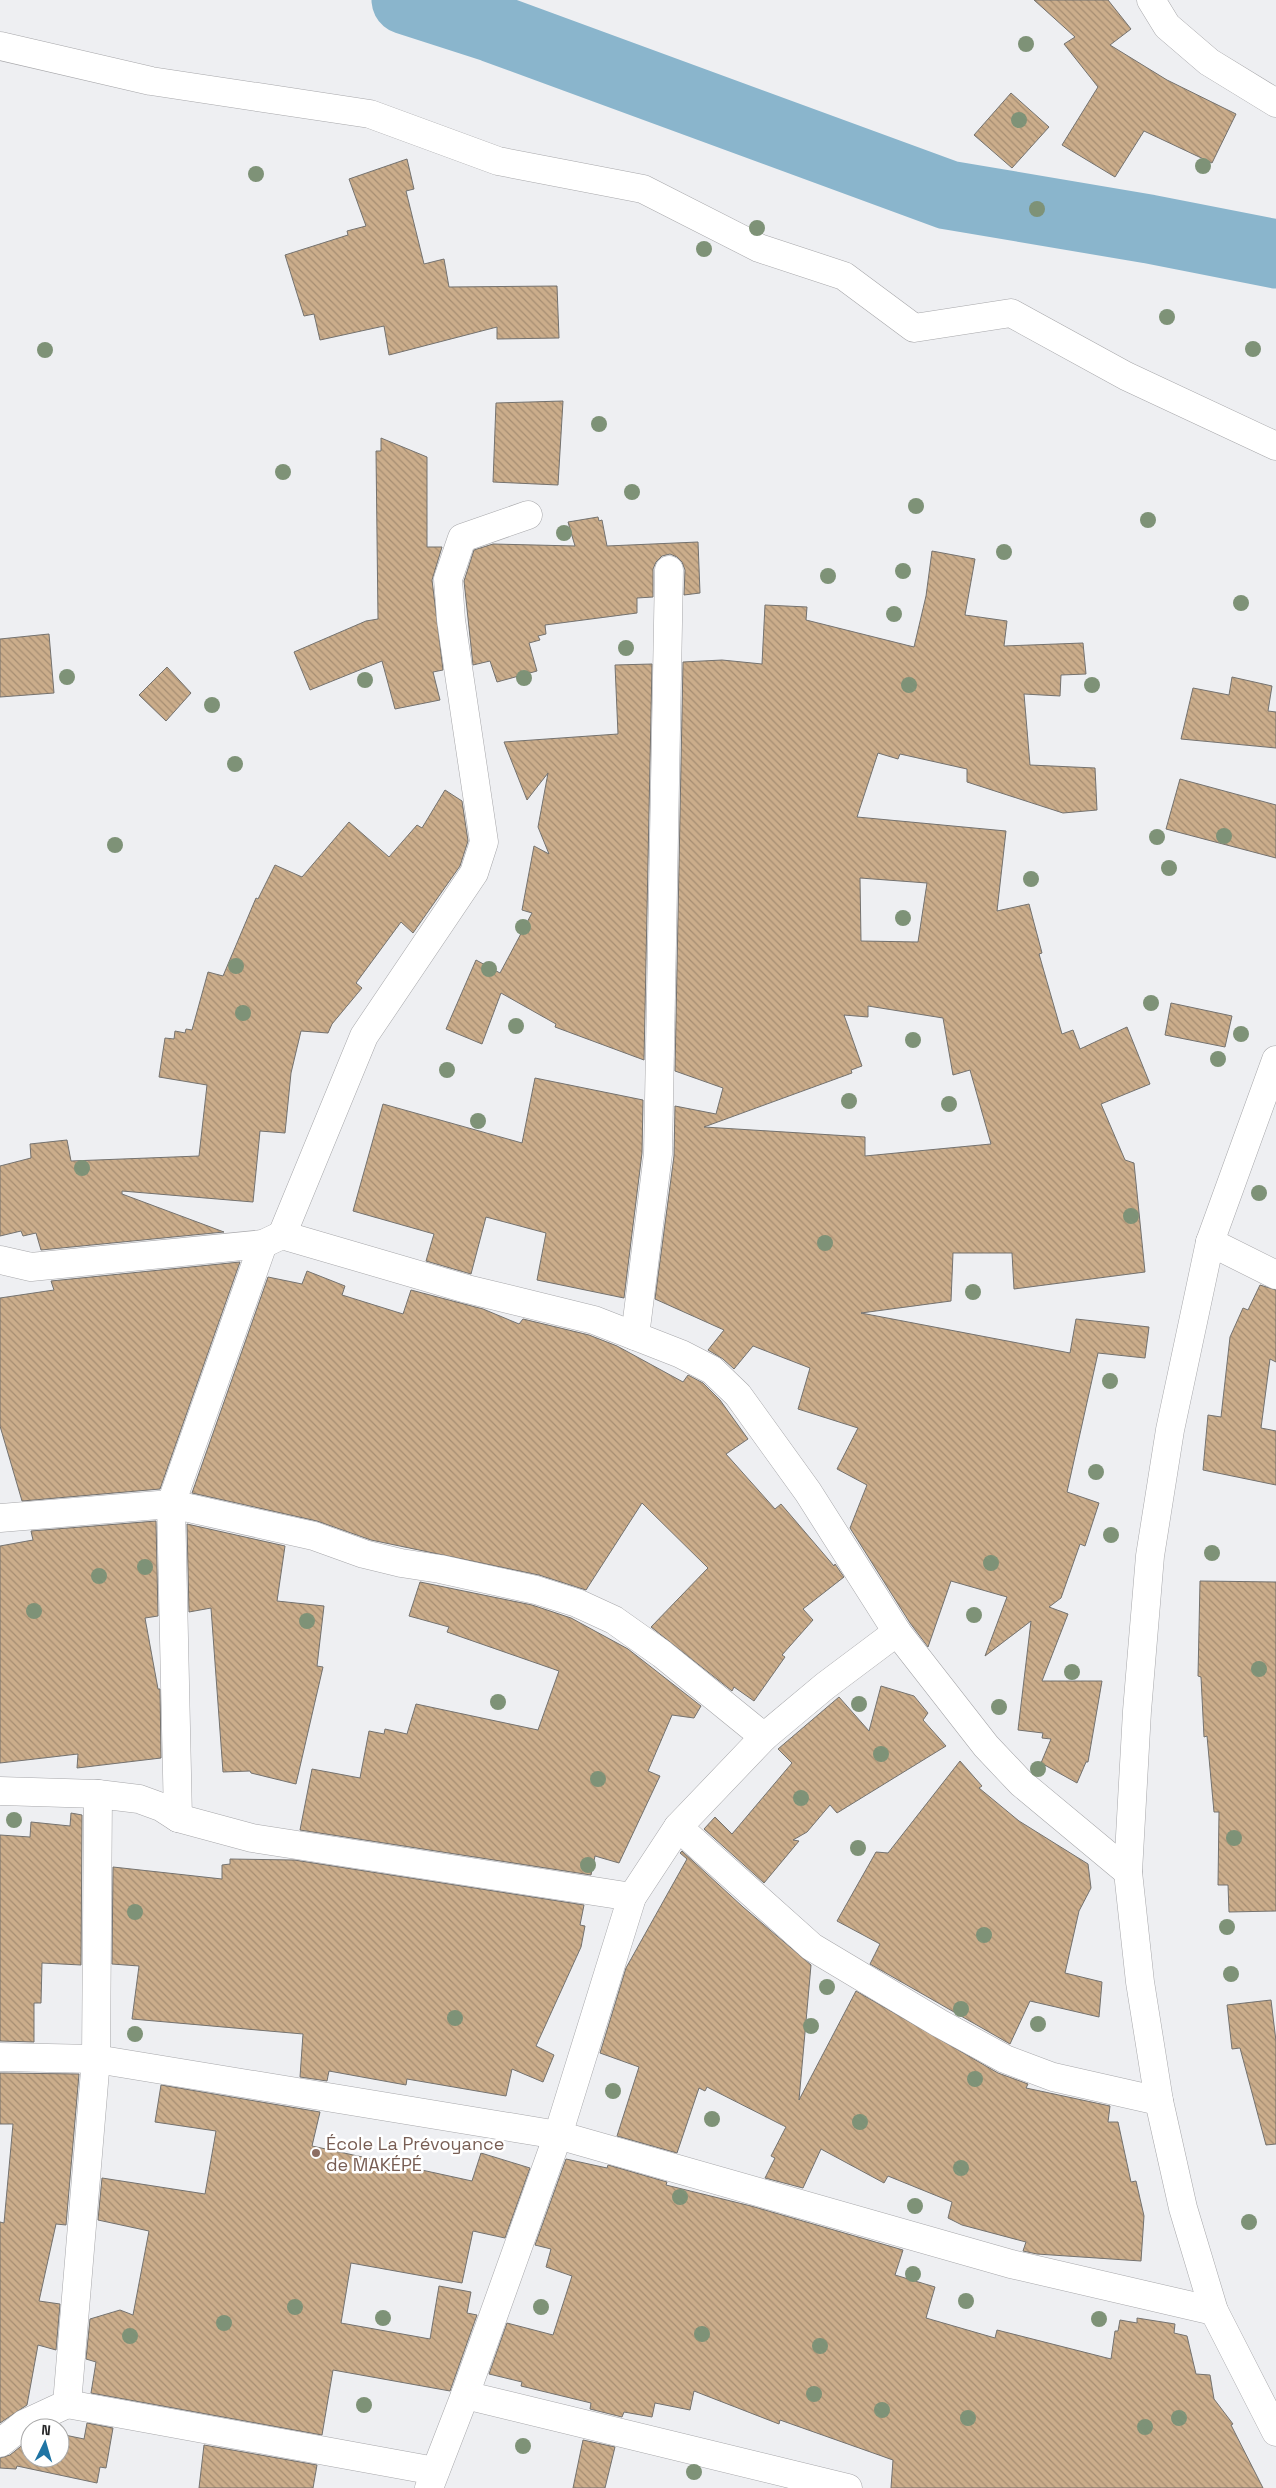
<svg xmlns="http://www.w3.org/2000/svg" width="1276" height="2488" font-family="'Space Grotesk',sans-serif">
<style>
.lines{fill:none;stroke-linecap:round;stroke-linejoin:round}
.river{stroke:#8ab5cc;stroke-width:69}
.building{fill:url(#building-back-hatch);stroke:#74726f;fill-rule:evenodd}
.minor-casing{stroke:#a7a7aa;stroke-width:29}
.minor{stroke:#fff;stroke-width:28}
.tree{fill:#7e9277}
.education-dot{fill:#8d6e63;stroke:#fff;stroke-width:2}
.labels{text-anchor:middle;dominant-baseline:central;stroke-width:5;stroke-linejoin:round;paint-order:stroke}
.education-label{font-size:18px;fill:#785e54;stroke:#fff;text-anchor:start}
</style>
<defs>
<pattern id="building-back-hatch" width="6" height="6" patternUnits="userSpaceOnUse" patternTransform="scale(1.25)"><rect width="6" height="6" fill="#cbad8b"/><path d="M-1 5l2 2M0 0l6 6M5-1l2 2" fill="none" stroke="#a58d72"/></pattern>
</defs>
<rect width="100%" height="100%" fill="#eeeff2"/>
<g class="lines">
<!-- river -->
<path class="river" d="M406 0 493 28 948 195 1149 229 1276 254"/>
</g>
<!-- building -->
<g class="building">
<path d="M1034 0H1108L1131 29 1110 45 1167 80 1236 114 1212 163 1144 131 1115 177 1062 145 1098 87 1064 44 1075 37Z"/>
<path d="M1011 93 1049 127 1012 168 974 135Z"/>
<path d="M407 159 414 189 406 191 424 264 444 259 449 287 557 286 559 338 497 339V327L389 355 384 326 320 340 314 314 304 316 285 255 348 235 347 231 366 226 349 179Z"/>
<path d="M563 401 558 485 493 482 496 403Z"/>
<path d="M381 438 427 457V547H442L432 580 443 670 433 672 440 700 395 709 382 661 310 690 294 652 366 621 378 619 376 451H381Z"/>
<path d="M598 517 599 521 602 520 607 546 698 542 700 593 684 595 685 570 682 562 677 557 670 554 662 556 656 562 653 569V597L637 598V613L545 625 546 634 538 636 540 640 529 643 537 671 497 682 490 661 473 665 464 581 474 550 493 544 575 546 568 522Z"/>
<path d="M932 551 975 559 965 615 1007 621 1004 646 1083 643 1086 674 1061 675 1060 696 1024 694 1030 765 1095 768 1097 810 1063 813 967 782V769L900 754 898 759 878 753 857 817 1006 831 997 911 1029 904 1042 953 1039 954 1062 1034 1073 1030 1080 1049 1127 1027 1150 1084 1101 1104 1125 1160 1134 1163 1145 1272 1014 1289 1012 1253H953L951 1301 861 1313 1070 1353 1076 1319 1149 1327 1145 1358 1098 1353 1067 1492 1099 1503 1085 1546 1080 1544 1061 1598 1049 1607 1068 1614 1042 1681H1102L1088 1762H1086L1077 1783 1041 1763 1051 1739 1042 1738 1043 1733 1018 1730 1031 1621 985 1656 1007 1597 951 1581 928 1647 910 1623 850 1528 867 1485 837 1469 858 1428 798 1409 810 1368 753 1346 734 1369 723 1359 708 1350 724 1330 655 1299 674 1156 675 1106 716 1114 723 1088 675 1071 683 662 722 660 762 664 765 605 807 607 806 620 914 647 926 596ZM860 878 927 883 918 942 861 941ZM868 1006 943 1018 953 1075 970 1070 991 1144 865 1156V1137L704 1127 852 1073 851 1070 862 1066 844 1015 868 1017Z"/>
<path d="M49 634 54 693 0 697V639Z"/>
<path d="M652 664 644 1060 555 1027 556 1024 501 993 482 1044 446 1029 476 960 500 973 532 913 522 910 534 846 549 854 538 827 548 773 527 800 504 742 618 734 615 665Z"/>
<path d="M167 667 191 693 166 721 139 695Z"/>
<path d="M1232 677 1272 686 1268 711 1276 712V748L1181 739 1193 688 1229 695Z"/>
<path d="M1180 779 1276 805V858L1166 829Z"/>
<path d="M445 790 462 801 468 841 460 866 413 933 401 922 356 983 362 988 332 1024 328 1033 301 1031 291 1073 285 1133 260 1131 253 1202 122 1191V1194L224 1232 41 1250 36 1233 23 1236 21 1231 0 1236V1166L31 1158 30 1144 67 1140 71 1161 199 1156 207 1085 159 1077 165 1038 174 1039 175 1031 185 1033 186 1029 192 1030 208 972 223 976 256 898 258 899 275 865 302 877 349 822 389 857 417 825 422 828Z"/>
<path d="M1171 1003 1232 1016 1225 1047 1165 1035Z"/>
<path d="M535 1078 643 1100 642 1153 624 1298 537 1280 546 1233 486 1217 471 1274 426 1261 434 1234 353 1211 383 1104 522 1143Z"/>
<path d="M240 1262 160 1489 22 1501 0 1426V1298L54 1290 51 1281Z"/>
<path d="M307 1271 345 1286 342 1295 403 1314 411 1290 483 1309 519 1324 523 1319 589 1335 617 1346 683 1382 688 1375 703 1383 720 1400 748 1439 726 1454 775 1509 781 1504 834 1566 835 1564 844 1577 803 1609 813 1620 782 1655 785 1657 754 1701 734 1687 732 1691 651 1627 708 1568 642 1503 586 1590 539 1575 371 1540 317 1521 192 1493 268 1277 302 1284Z"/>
<path d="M1260 1285 1276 1290V1362L1270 1359 1261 1428 1276 1431V1485L1203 1470 1208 1415 1221 1417 1230 1337 1243 1308 1248 1310Z"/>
<path d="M156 1521 158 1616 145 1618 158 1689H160L161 1758 77 1768 78 1754 0 1763V1546L33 1540 31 1531Z"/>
<path d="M187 1524 285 1546 277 1601 324 1606 317 1666 323 1667 296 1784 251 1773 250 1771 223 1772 211 1608 189 1612Z"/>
<path d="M1200 1581 1276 1582V1911L1229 1912 1228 1885H1218L1219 1812H1214L1207 1736 1204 1737 1201 1677 1198 1676Z"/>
<path d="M420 1582 532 1605 571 1618 628 1649 701 1706 694 1718 672 1715 648 1771 660 1776 619 1863 595 1856 591 1875 300 1830 312 1769 360 1778 369 1731 384 1734 385 1729 407 1734 416 1704 538 1730 559 1671 447 1632 449 1627 409 1616Z"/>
<path d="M881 1686 914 1696 928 1713 923 1720 946 1746 837 1813 830 1805 807 1832 793 1840 799 1841 764 1883 704 1829 715 1817 732 1834 792 1763 778 1749 839 1697 869 1731Z"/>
<path d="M960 1761 982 1786 979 1788 1019 1821 1088 1864 1091 1888 1079 1911 1065 1973 1102 1982 1099 2017 1030 2001 1010 2044 870 1964 880 1944 837 1921 876 1852 888 1853Z"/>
<path d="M71 1813 82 1815 81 1965 42 1963 41 2003H34V2042L0 2041V1835L30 1837 31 1822 70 1826Z"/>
<path d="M682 1851 743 1907 811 1965 799 2100 856 1991 998 2073 1028 2084 1026 2088 1110 2106 1108 2122H1118L1131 2182 1136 2181 1144 2216 1141 2261 1037 2254 1023 2251 1026 2242 962 2225 948 2218 952 2202 888 2176 884 2183 821 2149 803 2188 765 2178 775 2158 771 2156 786 2127 707 2087 705 2091 699 2088 677 2153 617 2136 639 2067 600 2053 626 1968 687 1859 680 1853Z"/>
<path d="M230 1859 294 1860 584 1905 580 1925 585 1926 581 1947 536 2046 554 2055 543 2082 512 2069 506 2096 407 2079 406 2085 329 2071 327 2081 300 2077 303 2034 132 2019 139 1966 112 1964 113 1867 222 1879V1865L230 1864Z"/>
<path d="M1271 2000 1276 2041V2144L1266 2145 1240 2048 1232 2049 1227 2005Z"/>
<path d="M0 2073 79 2074 66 2225 56 2224 39 2301 60 2304 56 2350 38 2345 27 2405 0 2423V2222L4 2223 13 2124H0Z"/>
<path d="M161 2085 320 2112 312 2146 472 2181 481 2153 530 2168 505 2238 473 2231 462 2283 351 2263 341 2323 430 2339 439 2286 471 2292 467 2313 477 2315 450 2391 333 2370 322 2435 91 2393 96 2362 86 2359 90 2319 120 2310 133 2315 149 2231 98 2220 102 2178 205 2194 216 2131 155 2122Z"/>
<path d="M566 2159 607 2168 608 2165 667 2182 666 2185 751 2206 903 2250 895 2275 935 2287 926 2318 995 2338 997 2330 1111 2359 1115 2331H1118L1120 2320 1137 2323V2318L1175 2324 1174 2333 1187 2336 1196 2374 1210 2375 1214 2399 1233 2424 1231 2425 1263 2488H891L893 2460 780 2420 779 2424 694 2391 690 2410 655 2403 652 2417 624 2412 622 2417 590 2409 591 2403 521 2386 522 2382 489 2374 507 2323 553 2335 572 2276 546 2267 551 2249 535 2245Z"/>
<path d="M87 2423 113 2428 106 2468 100 2467 97 2483 17 2466 16 2469 0 2468V2458L10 2455 30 2439V2458H60V2434L84 2439Z"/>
<path d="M583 2440 615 2447 605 2488H573Z"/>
<path d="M204 2445 317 2465 313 2488H199Z"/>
</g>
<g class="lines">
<!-- minor casing -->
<g class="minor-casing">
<g id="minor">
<path d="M1151 0 1167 26 1209 62 1276 103"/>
<path d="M0 46 151 81 370 114 498 161 643 189 759 248 844 276 914 328 1011 313 1126 376 1276 446"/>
<path d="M1276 1060 1210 1242 1170 1430 1150 1556 1137 1711 1128 1872 1140 1982 1159 2101 1183 2208 1214 2311 1276 2432"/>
<path d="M282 1235 364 1036 474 873 484 842 451 620 448 579 462 538 528 515"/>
<path d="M1210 1242 1276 1275"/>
<path d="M0 1260 31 1267 263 1244 282 1235 467 1289 594 1320 681 1354 712 1370 738 1395 808 1492 897 1632 986 1746 1021 1783 1128 1872"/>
<path d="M635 1336 658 1154 669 570"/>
<path d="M0 1518 171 1504 314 1536 364 1554 401 1563 440 1569 536 1590 577 1603 614 1620 662 1654 764 1737"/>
<path d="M0 1791 98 1794 139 1799 161 1807 178 1818 252 1838 632 1897"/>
<path d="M178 1818 171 1504 263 1244"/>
<path d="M678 1827 812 1947 939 2023 1005 2059 1053 2077 1159 2101"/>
<path d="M0 2057 96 2059 558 2135 1011 2264 1214 2311"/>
<path d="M465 2395 848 2488"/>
<path d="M67 2404 435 2471"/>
<path d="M0 2443 24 2424 67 2404 96 2059 98 1794"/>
<path d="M429 2488 465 2395 558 2135 632 1897 678 1827 764 1737 825 1686 897 1632"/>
</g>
</g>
<!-- minor -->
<use href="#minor" class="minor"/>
</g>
<!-- trees -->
<g class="tree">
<circle cx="1026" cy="44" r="8"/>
<circle cx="1019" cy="120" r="8"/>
<circle cx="1203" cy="166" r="8"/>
<circle cx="256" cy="174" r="8"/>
<circle cx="1037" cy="209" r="8"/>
<circle cx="757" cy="228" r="8"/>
<circle cx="704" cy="249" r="8"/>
<circle cx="1167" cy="317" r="8"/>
<circle cx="1253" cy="349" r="8"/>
<circle cx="45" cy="350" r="8"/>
<circle cx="599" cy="424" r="8"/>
<circle cx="283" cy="472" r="8"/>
<circle cx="632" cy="492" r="8"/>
<circle cx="916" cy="506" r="8"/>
<circle cx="1148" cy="520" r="8"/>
<circle cx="564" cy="533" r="8"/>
<circle cx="1004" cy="552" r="8"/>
<circle cx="903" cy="571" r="8"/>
<circle cx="828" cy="576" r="8"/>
<circle cx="1241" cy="603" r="8"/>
<circle cx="894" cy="614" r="8"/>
<circle cx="626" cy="648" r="8"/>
<circle cx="67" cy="677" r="8"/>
<circle cx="524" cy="678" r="8"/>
<circle cx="365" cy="680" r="8"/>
<circle cx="909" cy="685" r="8"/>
<circle cx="1092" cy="685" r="8"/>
<circle cx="212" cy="705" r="8"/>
<circle cx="235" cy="764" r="8"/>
<circle cx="1224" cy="836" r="8"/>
<circle cx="1157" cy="837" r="8"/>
<circle cx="115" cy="845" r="8"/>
<circle cx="1169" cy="868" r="8"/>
<circle cx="1031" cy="879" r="8"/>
<circle cx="903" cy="918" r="8"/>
<circle cx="523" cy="927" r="8"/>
<circle cx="236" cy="966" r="8"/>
<circle cx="489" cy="969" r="8"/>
<circle cx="1151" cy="1003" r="8"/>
<circle cx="243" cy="1013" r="8"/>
<circle cx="516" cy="1026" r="8"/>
<circle cx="1241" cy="1034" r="8"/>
<circle cx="913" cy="1040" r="8"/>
<circle cx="1218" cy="1059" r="8"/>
<circle cx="447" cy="1070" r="8"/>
<circle cx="849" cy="1101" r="8"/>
<circle cx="949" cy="1104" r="8"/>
<circle cx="478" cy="1121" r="8"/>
<circle cx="82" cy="1168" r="8"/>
<circle cx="1259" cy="1193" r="8"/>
<circle cx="1131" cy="1216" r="8"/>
<circle cx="825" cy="1243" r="8"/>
<circle cx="973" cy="1292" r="8"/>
<circle cx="1110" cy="1381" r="8"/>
<circle cx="1096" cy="1472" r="8"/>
<circle cx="1111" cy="1535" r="8"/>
<circle cx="1212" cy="1553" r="8"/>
<circle cx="991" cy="1563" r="8"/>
<circle cx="145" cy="1567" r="8"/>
<circle cx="99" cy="1576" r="8"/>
<circle cx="34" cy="1611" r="8"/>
<circle cx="974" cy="1615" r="8"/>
<circle cx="307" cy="1621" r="8"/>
<circle cx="1259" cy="1669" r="8"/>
<circle cx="1072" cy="1672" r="8"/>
<circle cx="498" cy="1702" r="8"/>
<circle cx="859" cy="1704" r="8"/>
<circle cx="999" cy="1707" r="8"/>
<circle cx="881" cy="1754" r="8"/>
<circle cx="1038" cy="1769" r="8"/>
<circle cx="598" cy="1779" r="8"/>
<circle cx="801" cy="1798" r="8"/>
<circle cx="14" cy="1820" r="8"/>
<circle cx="1234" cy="1838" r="8"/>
<circle cx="858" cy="1848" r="8"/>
<circle cx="588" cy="1865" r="8"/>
<circle cx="135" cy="1912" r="8"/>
<circle cx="1227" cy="1927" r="8"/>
<circle cx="984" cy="1935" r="8"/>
<circle cx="1231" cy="1974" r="8"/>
<circle cx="827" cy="1987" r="8"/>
<circle cx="961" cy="2009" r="8"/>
<circle cx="455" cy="2018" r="8"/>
<circle cx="1038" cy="2024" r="8"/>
<circle cx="811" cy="2026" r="8"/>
<circle cx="135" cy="2034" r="8"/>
<circle cx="975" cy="2079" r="8"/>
<circle cx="613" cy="2091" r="8"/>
<circle cx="712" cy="2119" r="8"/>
<circle cx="860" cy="2122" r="8"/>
<circle cx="961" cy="2168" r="8"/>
<circle cx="680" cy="2197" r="8"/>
<circle cx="915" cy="2206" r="8"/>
<circle cx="1249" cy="2222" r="8"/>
<circle cx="913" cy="2274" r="8"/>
<circle cx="966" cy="2301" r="8"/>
<circle cx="295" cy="2307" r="8"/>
<circle cx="541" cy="2307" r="8"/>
<circle cx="383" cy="2318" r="8"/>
<circle cx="1099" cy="2319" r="8"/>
<circle cx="224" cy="2323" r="8"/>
<circle cx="702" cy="2334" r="8"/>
<circle cx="130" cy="2336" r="8"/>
<circle cx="820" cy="2346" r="8"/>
<circle cx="814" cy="2394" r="8"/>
<circle cx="364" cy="2405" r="8"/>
<circle cx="882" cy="2410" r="8"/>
<circle cx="968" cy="2418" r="8"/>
<circle cx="1179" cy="2418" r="8"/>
<circle cx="1145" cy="2427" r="8"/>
<circle cx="523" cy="2446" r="8"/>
<circle cx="694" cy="2472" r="8"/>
</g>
<!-- markers -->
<circle class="education-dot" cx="316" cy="2153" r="5"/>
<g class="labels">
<!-- education labels -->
<g class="education-label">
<text x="326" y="2143">École La Prévoyance<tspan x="326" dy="21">de MAKÉPÉ</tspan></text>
</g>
</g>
<!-- north arrow -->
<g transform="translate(45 2443) rotate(5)"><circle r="24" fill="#ffffff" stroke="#a9a9a9"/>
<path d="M0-4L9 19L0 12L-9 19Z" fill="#1f74a4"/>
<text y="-8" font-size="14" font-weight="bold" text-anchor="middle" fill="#282829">N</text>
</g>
</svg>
